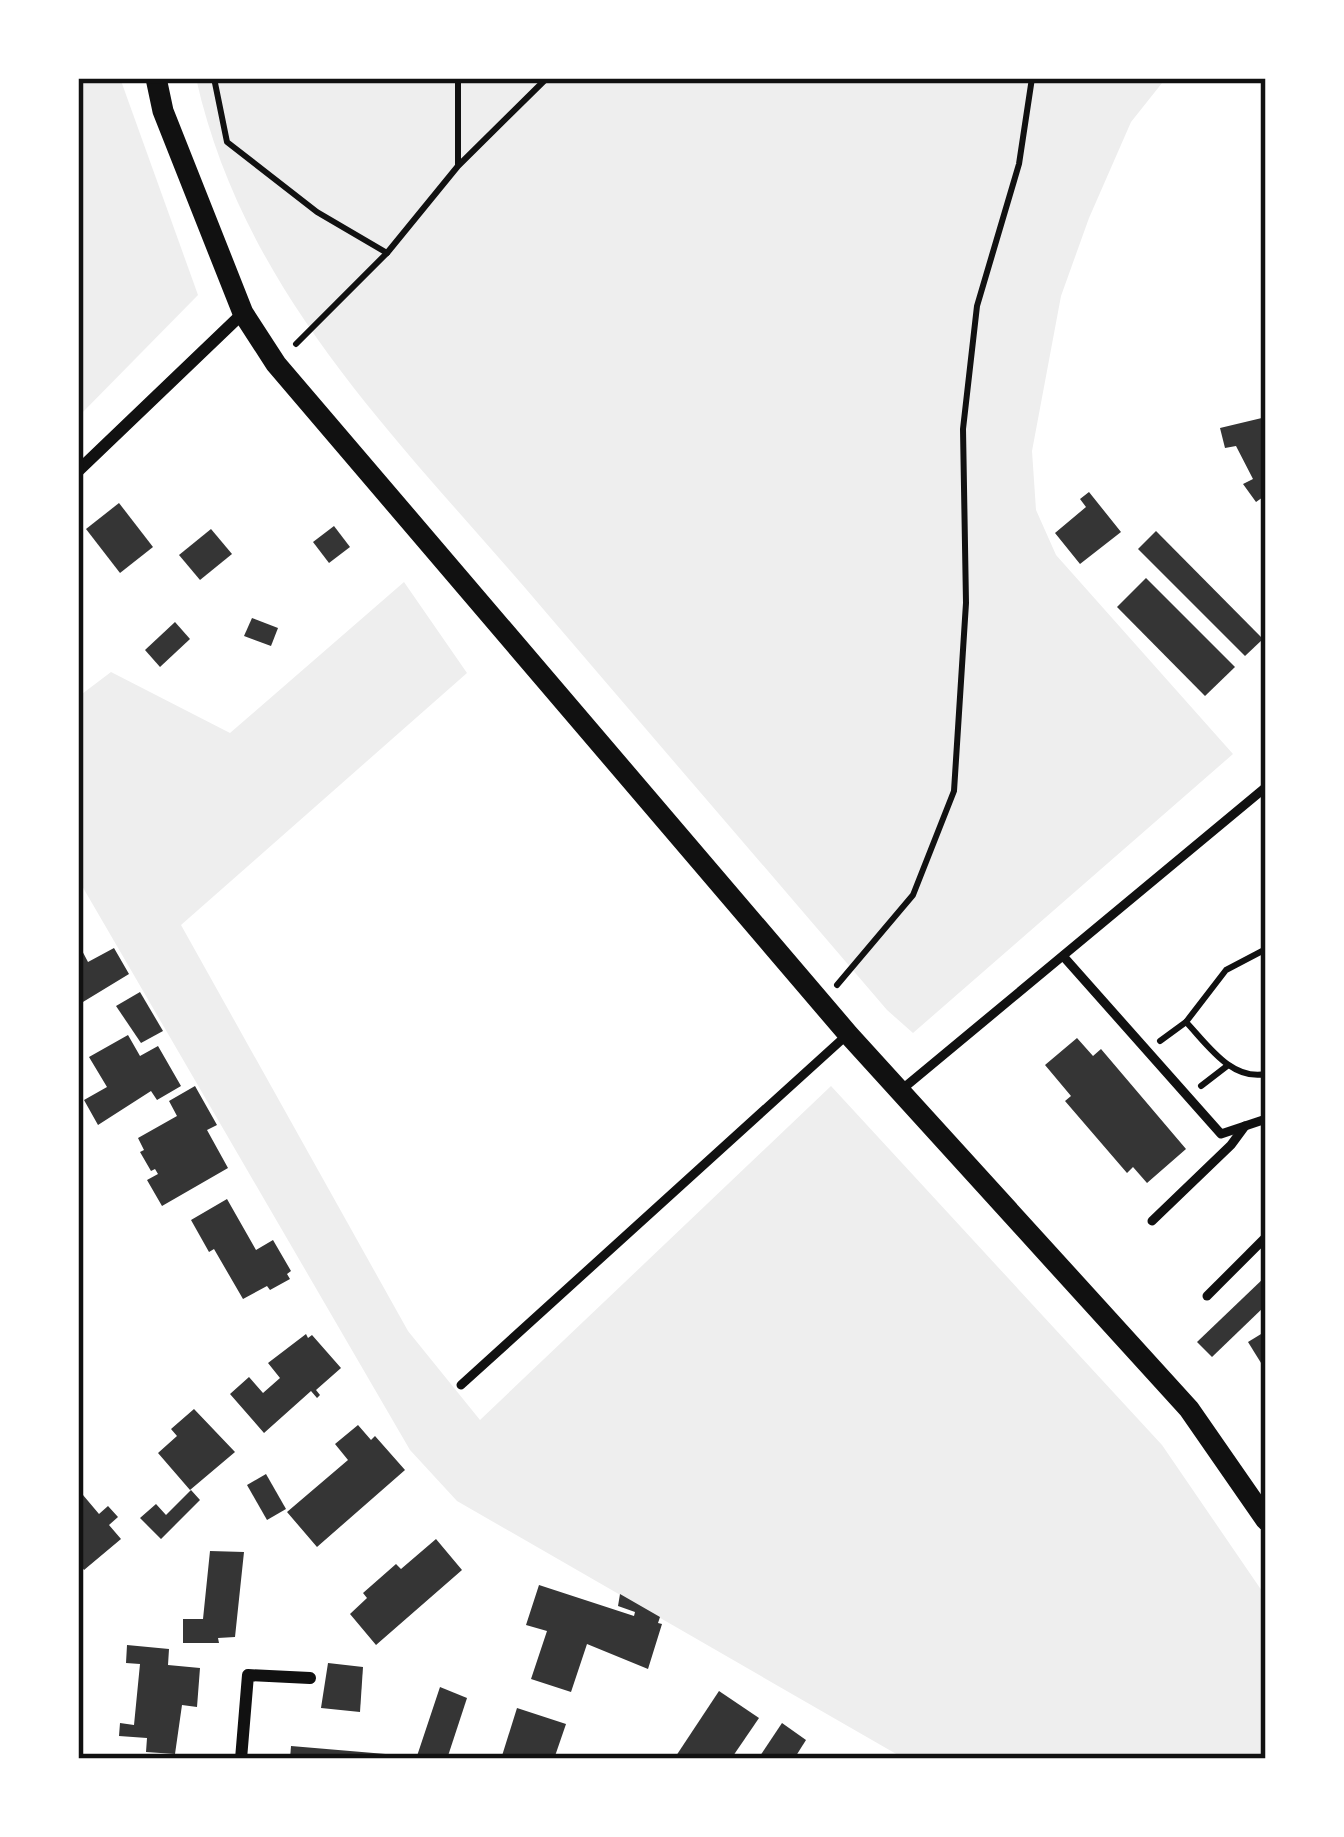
<svg xmlns="http://www.w3.org/2000/svg" width="1344" height="1837" font-family="'PT Sans',sans-serif">
<style>
.green{fill:#eee}
.building{fill:#353535}
.lines{fill:none;stroke-linecap:round;stroke-linejoin:round}
.path{stroke:#111;stroke-width:6}
.service{stroke:#111;stroke-width:9}
.minor{stroke:#111;stroke-width:12}
.tertiary{stroke:#111;stroke-width:21}
.neatline{fill:none;stroke:#111;stroke-width:4.5}
</style>
<rect width="100%" height="100%" fill="#fff"/>
<!-- green -->
<g class="green">
<path d="M78 78H120L198 295 78 417Z"/>
<path d="M196 78H1166L1131 122 1089 218 1061 296 1032 451 1036 510 1056 555 1233 754 913 1033 887 1010C771 874 654 739 538 603 400 441 244 294 196 78Z"/>
<path d="M404 582 467 673 181 925 408 1331 480 1420 831 1086 1162 1445 1262 1591 1266 1598V1759H905L457 1501 410 1450 78 879V697L111 672 230 733Z"/>
</g>
<!-- building -->
<g class="building">
<path d="M1266 417V495L1256 502 1243 484 1253 479 1236 446 1225 448 1220 428Z"/>
<path d="M1089 492 1121 532 1080 564 1055 533 1086 507 1080 499Z"/>
<path d="M119 503 153 547 120 573 86 529Z"/>
<path d="M334 526 350 547 329 563 313 542Z"/>
<path d="M211 529 232 554 200 580 179 555Z"/>
<path d="M1156 531 1263 639 1245 656 1138 549Z"/>
<path d="M1146 578 1235 667 1205 696 1117 607Z"/>
<path d="M252 618 278 628 271 646 244 636Z"/>
<path d="M175 622 190 639 160 667 145 650Z"/>
<path d="M78 943 88 962 114 948 129 974 78 1005Z"/>
<path d="M140 992 163 1031 141 1043 116 1006Z"/>
<path d="M128 1035 140 1056 158 1046 181 1086 157 1100 151 1091 98 1125 84 1100 107 1087 89 1057Z"/>
<path d="M1077 1038 1093 1056 1101 1049 1186 1149 1147 1183 1133 1167 1127 1173 1065 1101 1071 1096 1045 1065Z"/>
<path d="M195 1086 217 1125 207 1130 228 1168 162 1206 147 1180 158 1174 155 1169 151 1171 140 1152 144 1150 138 1138 177 1116 169 1101Z"/>
<path d="M227 1199 256 1250 273 1240 291 1271 287 1274 290 1279 270 1290 267 1286 243 1299 214 1249 209 1252 191 1220Z"/>
<path d="M1266 1276V1305L1212 1357 1197 1342Z"/>
<path d="M1266 1331V1371L1248 1342Z"/>
<path d="M306 1334 308 1338 312 1335 341 1368 316 1390 320 1395 317 1398 311 1391 264 1433 230 1394 249 1377 263 1393 280 1378 268 1363Z"/>
<path d="M194 1409 235 1452 190 1490 158 1453 177 1436 171 1429Z"/>
<path d="M358 1425 371 1440 375 1436 405 1470 317 1547 287 1512 348 1460 335 1444Z"/>
<path d="M266 1474 286 1509 267 1520 247 1485Z"/>
<path d="M191 1490 200 1500 161 1539 140 1518 156 1504 166 1515Z"/>
<path d="M83 1495 99 1514 108 1506 118 1517 109 1525 121 1539 84 1570 78 1562V1500Z"/>
<path d="M436 1539 462 1570 376 1645 350 1614 367 1598 363 1593 396 1564 401 1569Z"/>
<path d="M210 1551 244 1552 235 1637 218 1638 219 1643H183V1619H203Z"/>
<path d="M539 1585 634 1616 635 1612 618 1606 620 1594 660 1617 658 1623 662 1624 648 1669 587 1644 571 1692 531 1679 547 1631 526 1625Z"/>
<path d="M127 1645 169 1649 168 1665 200 1668 197 1707 182 1705 175 1754 146 1752 147 1738 119 1736 120 1723 134 1725 140 1664 126 1663Z"/>
<path d="M328 1663 363 1667 360 1712 321 1708Z"/>
<path d="M440 1687 467 1698 447 1759H416Z"/>
<path d="M719 1691 759 1718 731 1759H674Z"/>
<path d="M517 1708 566 1724 554 1759H501Z"/>
<path d="M782 1723 806 1740 794 1759H758Z"/>
<path d="M291 1746 409 1756 408 1759H290Z"/>
</g>
<g class="lines">
<!-- path -->
<g class="path">
<path d="M214 78 227 142 317 212 387 253"/>
<path d="M458 78V164"/>
<path d="M296 344 387 253 458 166 547 78"/>
<path d="M1266 949 1226 970 1186 1022C1207 1044 1231 1081 1266 1074"/>
<path d="M837 985 913 895 954 791 966 603 963 429 977 306 1019 164 1032 78"/>
<path d="M1160 1041 1186 1022"/>
<path d="M1201 1086 1227 1066"/>
</g>
<!-- service -->
<g class="service">
<path d="M1063 956 1221 1134 1266 1119"/>
<path d="M900 1091 1266 787"/>
<path d="M1152 1221 1231 1145 1245 1126"/>
<path d="M1207 1296 1266 1237"/>
<path d="M461 1385 848 1034"/>
</g>
<!-- minor -->
<g class="minor">
<path d="M78 471 243 313"/>
<path d="M241 1759 248 1675 310 1678"/>
</g>
<!-- tertiary -->
<path class="tertiary" d="M156 78 163 111 243 313 276 364 848 1034 1189 1409 1266 1520"/>
</g>
<!-- border -->
<rect width="1344" height="1837" fill="none" stroke="#ffffff" stroke-width="162"/>
<rect x="81" y="81" width="1182" height="1675" class="neatline"/>
</svg>
